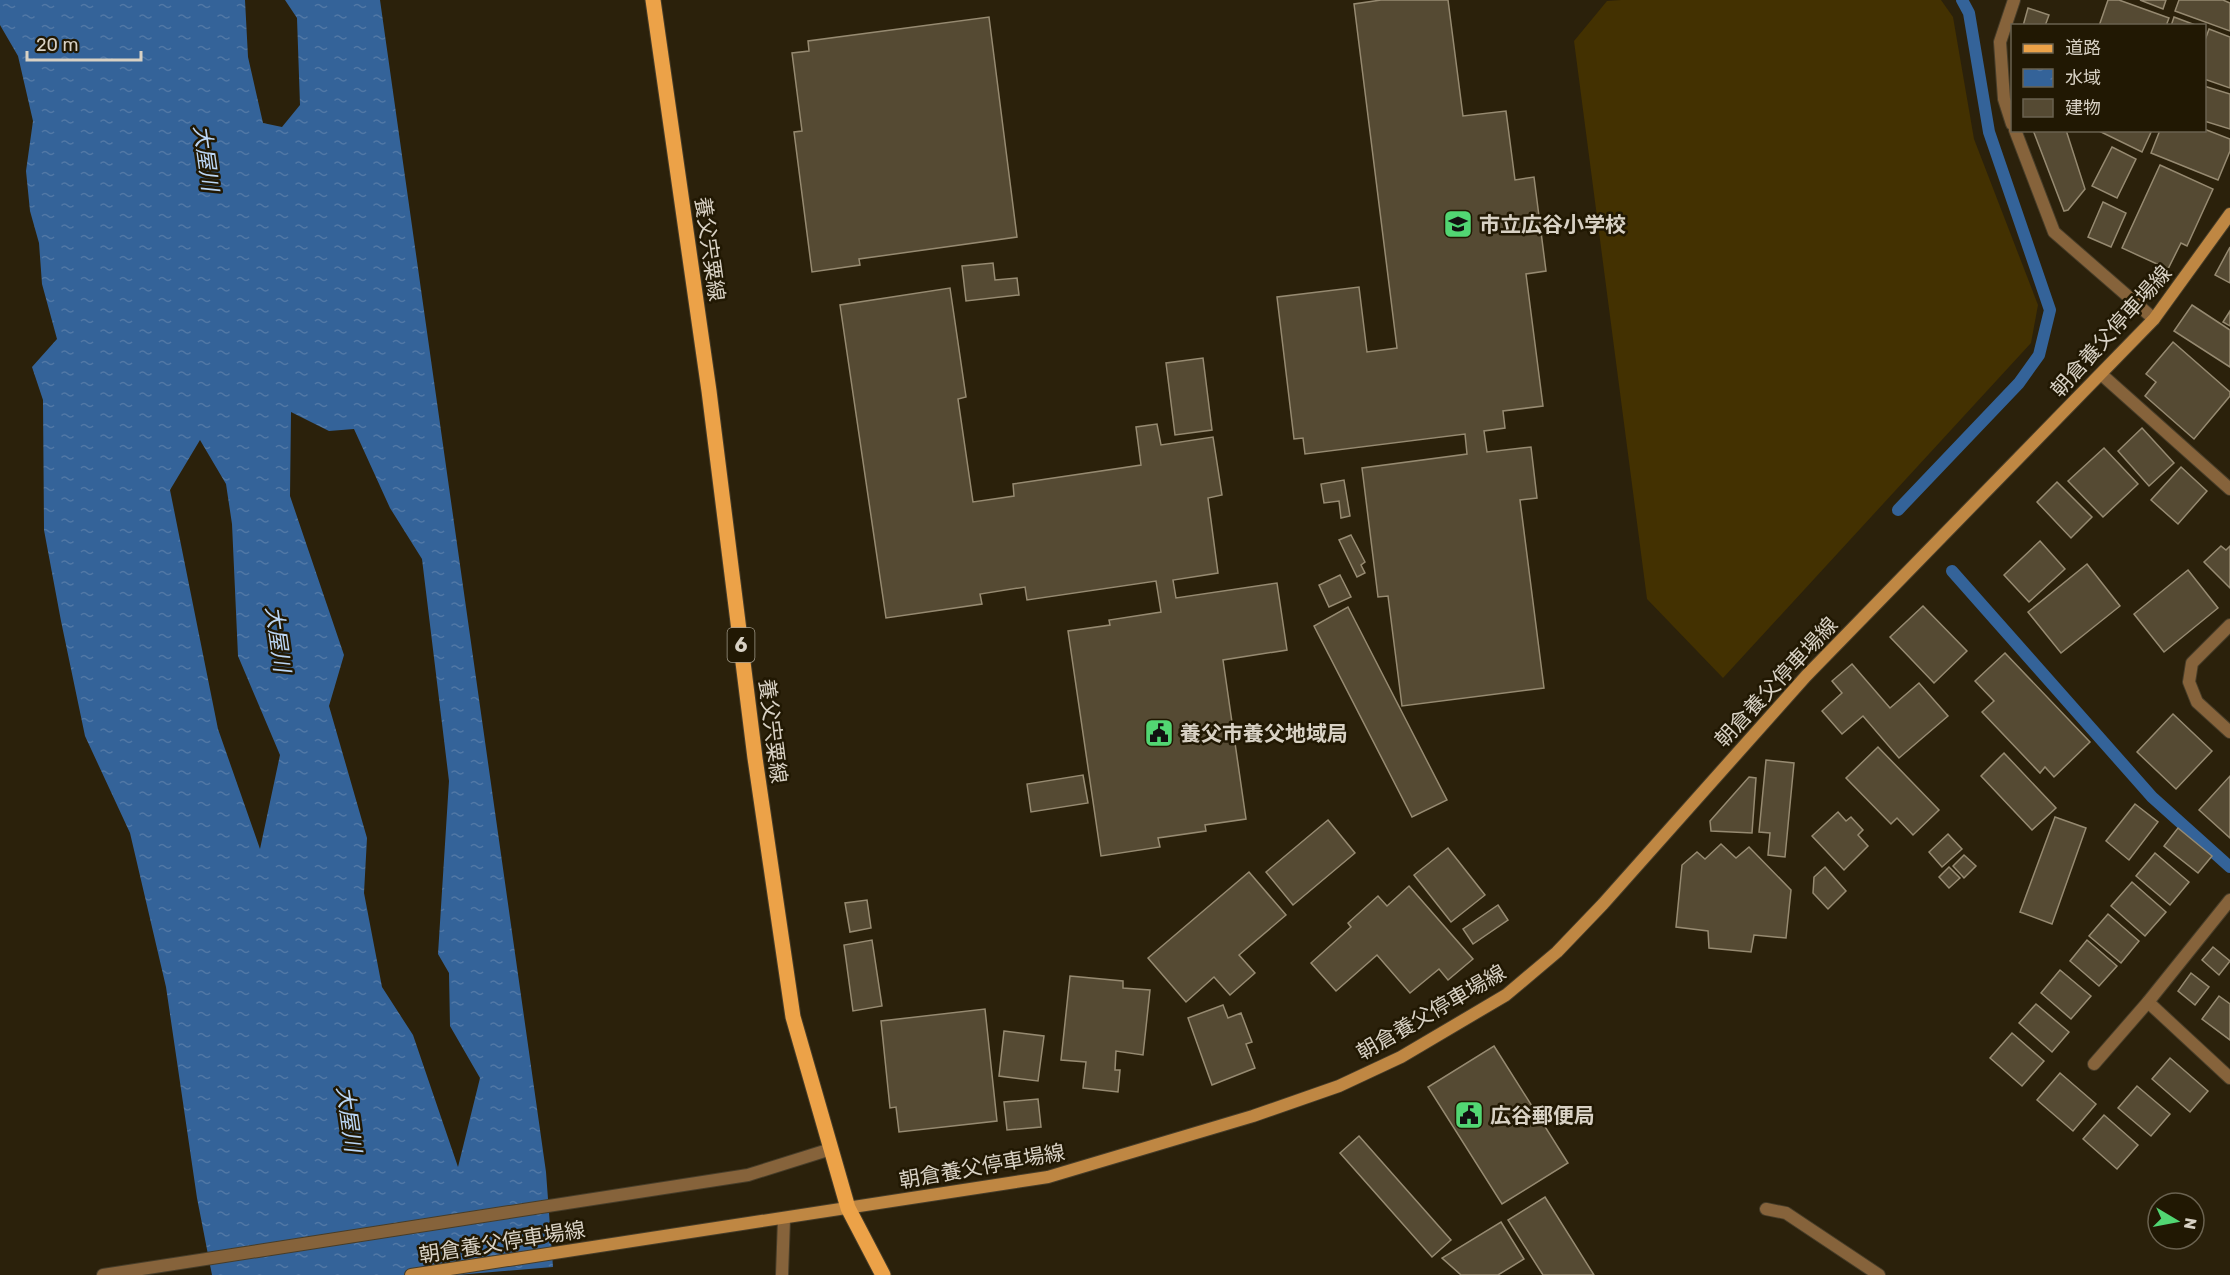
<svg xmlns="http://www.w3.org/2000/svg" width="2230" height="1275" font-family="Rubik,'Noto Sans JP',sans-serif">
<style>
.pitch{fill:#433101}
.water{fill:url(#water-ripples);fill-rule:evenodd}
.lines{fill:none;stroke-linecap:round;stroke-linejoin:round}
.stream{stroke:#346399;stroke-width:12}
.building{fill:#554a33;stroke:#968a71;stroke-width:1.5}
.pedestrian-casing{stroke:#473d29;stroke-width:14}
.minor-casing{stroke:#473d29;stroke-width:14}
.secondary-casing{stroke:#473d29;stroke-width:14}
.primary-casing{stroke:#473d29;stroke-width:17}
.pedestrian{stroke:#86633b;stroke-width:12}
.minor{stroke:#86633b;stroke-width:12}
.secondary{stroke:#bf8743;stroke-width:12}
.primary{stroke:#eca248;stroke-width:15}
.labels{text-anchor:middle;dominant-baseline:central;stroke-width:5;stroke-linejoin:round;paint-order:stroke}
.shield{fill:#211803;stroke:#a19a8a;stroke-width:1.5}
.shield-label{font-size:20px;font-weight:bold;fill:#d8d1c4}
.poi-label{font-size:21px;font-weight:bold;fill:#d8d1c4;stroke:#211803;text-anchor:start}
.street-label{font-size:21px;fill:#d8d1c4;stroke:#211803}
.water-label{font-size:22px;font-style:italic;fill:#bbd6f5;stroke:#211803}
</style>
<defs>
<pattern id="water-ripples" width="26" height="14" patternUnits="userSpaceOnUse" patternTransform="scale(1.5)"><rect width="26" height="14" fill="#346399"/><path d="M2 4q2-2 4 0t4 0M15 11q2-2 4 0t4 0" fill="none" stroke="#5178a6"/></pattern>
</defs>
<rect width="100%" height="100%" fill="#2b210b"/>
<!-- pitch -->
<path class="pitch" d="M1621 0H1941L1953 17 1974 139 2038 305 2031 343 1723 678 1647 599 1574 41 1607 1Z"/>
<!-- water -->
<path class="water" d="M0 0H245L248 57 263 123 282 127 300 105 297 18 285 0H380L546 1172 553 1267 457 1275H212L197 1198 166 987 130 833 85 736 61 621 44 530 43 400 32 367 57 339 42 284 39 243 30 211 26 171 33 121 18 56 0 25ZM291 412 329 431 354 429 390 508 422 559 449 781 438 954 449 973 450 1026 480 1078 458 1167 413 1035 382 987 364 893 367 838 329 706 344 655 290 496ZM200 440 226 484 232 524 238 656 280 755 260 849 218 729 170 490Z"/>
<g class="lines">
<!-- stream -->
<g class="stream">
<path d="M1898 510 2019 383 2039 355 2050 310 1989 132 1969 13 1962 0"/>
<path d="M1952 571 2152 797 2230 867"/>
</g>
</g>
<!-- building -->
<g class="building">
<path d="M1381 0H1448L1463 116 1506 111 1515 180 1534 177 1546 271 1526 274 1543 406 1503 411 1505 428 1484 431 1487 452 1531 447 1537 498 1520 500 1544 688 1402 706 1388 596 1378 597 1362 468 1467 454 1465 434 1305 454 1303 438 1294 439 1277 297 1359 287 1367 352 1397 348 1354 4Z"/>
<path d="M2108 0H2119L2169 18 2166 26H2099Z"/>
<path d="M2140 0H2166L2163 9Z"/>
<path d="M2179 0H2223L2230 3V31L2175 11Z"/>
<path d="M2028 8 2049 15 2045 26H2023Z"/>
<path d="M989 17 1017 237 859 259 860 265 812 272 794 132 802 131 792 53 809 51 808 41Z"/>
<path d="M2174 17 2198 26H2171Z"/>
<path d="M2209 29 2230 37V88L2204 79V43Z"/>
<path d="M2204 86 2230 94V129L2204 121Z"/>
<path d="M2204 129 2230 139V151L2218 180 2151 153 2160 130H2204Z"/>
<path d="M2033 130H2066L2085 189 2068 210 2064 211Z"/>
<path d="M2097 130H2152L2142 152Z"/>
<path d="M2112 147 2136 159 2117 198 2092 186Z"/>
<path d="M2160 165 2213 189 2187 246 2181 243 2168 269 2122 248Z"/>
<path d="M2103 202 2126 213 2111 247 2088 237Z"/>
<path d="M2230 247V283L2215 275Z"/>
<path d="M993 263 995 280 1017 278 1019 295 966 301 962 266Z"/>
<path d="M950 288 966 397 958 399 973 502 1014 496 1013 484 1141 465 1136 427 1157 424 1161 445 1213 437 1222 495 1208 498 1218 573 1173 580 1176 598 1277 583 1287 650 1223 660 1246 819 1205 825 1206 831 1158 838 1160 847 1101 856 1068 631 1110 625 1109 620 1161 612 1156 581 1027 600 1025 587 980 594 982 604 886 618 840 305Z"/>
<path d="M2192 305 2230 330V367L2174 331Z"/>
<path d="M2230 311V326L2223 322Z"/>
<path d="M2173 342 2230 392V396L2194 439 2145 396 2156 382 2146 374Z"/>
<path d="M1203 358 1212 430 1175 435 1166 363Z"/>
<path d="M2142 428 2174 463 2149 486 2118 451Z"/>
<path d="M2104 448 2138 484 2103 517 2068 481Z"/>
<path d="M2181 467 2207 491 2178 524 2151 500Z"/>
<path d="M1344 480 1350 516 1341 518 1339 501 1324 503 1321 484Z"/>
<path d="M2057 482 2092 517 2071 538 2037 502Z"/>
<path d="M1351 535 1365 562 1361 565 1365 573 1357 577 1339 540Z"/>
<path d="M2040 541 2065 569 2029 602 2004 575Z"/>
<path d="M2221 546 2226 550 2230 546V588L2204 562Z"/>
<path d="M2087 564 2120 606 2061 653 2028 612Z"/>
<path d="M2188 570 2218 608 2164 652 2134 614Z"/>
<path d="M1340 575 1351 597 1329 607 1319 585Z"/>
<path d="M1923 606 1967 651 1934 683 1890 637Z"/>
<path d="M1348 607 1447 800 1412 817 1314 626Z"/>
<path d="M2005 653 2090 742 2054 777 2045 767 2040 773 1982 712 1994 701 1975 681Z"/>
<path d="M1852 664 1890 708 1919 683 1948 716 1899 758 1863 716 1842 734 1822 711 1842 693 1832 681Z"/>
<path d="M2173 714 2212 751 2176 789 2137 752Z"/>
<path d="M1878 747 1939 810 1913 835 1897 818 1891 824 1846 778Z"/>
<path d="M2004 753 2056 808 2032 830 1981 776Z"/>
<path d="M1766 760 1794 763 1785 857 1768 855 1770 833 1759 832Z"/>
<path d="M1083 775 1088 803 1031 812 1027 784Z"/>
<path d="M2230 776V838L2199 810Z"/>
<path d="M1749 777 1756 778 1752 833 1711 831 1710 821Z"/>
<path d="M2135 804 2158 822 2129 860 2106 841Z"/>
<path d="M1838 812 1846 821 1851 817 1863 830 1858 835 1868 846 1844 870 1812 836Z"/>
<path d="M2055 817 2086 828 2052 924 2020 912Z"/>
<path d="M1328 820 1355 853 1293 905 1266 872Z"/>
<path d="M2178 828 2212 856 2198 873 2164 846Z"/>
<path d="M1948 834 1962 849 1942 867 1929 852Z"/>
<path d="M1721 844 1736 858 1749 847 1791 890 1786 938 1754 935 1751 952 1709 948 1708 931 1676 927 1682 865 1697 852 1705 859Z"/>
<path d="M1448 848 1485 895 1451 922 1414 875Z"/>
<path d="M2155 853 2189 882 2170 905 2136 876Z"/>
<path d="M1964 855 1976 866 1964 878 1953 866Z"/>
<path d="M1825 867 1846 891 1828 909 1813 893 1814 877Z"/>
<path d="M1949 867 1960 878 1949 888 1939 877Z"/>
<path d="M1249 872 1286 915 1239 955 1255 973 1230 995 1214 977 1186 1002 1148 958Z"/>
<path d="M2132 882 2166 912 2145 936 2111 906Z"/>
<path d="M1409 886 1473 959 1448 980 1439 969 1410 993 1377 955 1336 991 1311 963 1351 927 1348 923 1378 896 1387 906Z"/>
<path d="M867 900 871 928 850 932 845 903Z"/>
<path d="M1498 905 1508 920 1473 944 1463 929Z"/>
<path d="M2108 914 2139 941 2121 963 2089 936Z"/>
<path d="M872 940 882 1006 853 1011 844 945Z"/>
<path d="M2087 940 2117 966 2099 986 2070 961Z"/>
<path d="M2213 947 2230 961 2219 975 2202 960Z"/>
<path d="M2060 970 2091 996 2071 1019 2041 993Z"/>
<path d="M2191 973 2209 987 2195 1005 2178 991Z"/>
<path d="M1070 976 1123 981V988L1150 990 1143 1055 1116 1051 1115 1070H1120L1118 1092 1083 1088 1086 1062 1061 1060Z"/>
<path d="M2219 996 2230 1004V1040L2202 1019Z"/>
<path d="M2036 1004 2069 1032 2052 1052 2019 1023Z"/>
<path d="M1223 1005 1228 1018 1241 1013 1252 1042 1246 1044 1255 1068 1212 1085 1188 1018Z"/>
<path d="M985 1009 997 1121 899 1132 896 1107 890 1108 881 1021Z"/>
<path d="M1004 1031 1044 1036 1038 1081 999 1076Z"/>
<path d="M2012 1033 2044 1061 2022 1086 1990 1058Z"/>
<path d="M1494 1046 1568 1163 1502 1204 1428 1087Z"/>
<path d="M2170 1058 2208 1091 2190 1112 2152 1079Z"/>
<path d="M2060 1073 2096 1104 2073 1131 2037 1100Z"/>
<path d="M2137 1086 2170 1114 2151 1136 2118 1108Z"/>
<path d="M1038 1099 1041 1127 1007 1130 1004 1102Z"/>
<path d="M2104 1115 2138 1145 2117 1169 2083 1139Z"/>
<path d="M1359 1136 1451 1240 1432 1257 1340 1153Z"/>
<path d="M1545 1197 1594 1275H1543L1508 1220Z"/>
<path d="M1501 1222 1524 1259 1498 1275H1461L1442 1258Z"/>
</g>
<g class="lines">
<!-- pedestrian casing -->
<g class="pedestrian-casing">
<path id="pedestrian" d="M103 1275 748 1175 831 1149"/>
</g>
<!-- minor casing -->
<g class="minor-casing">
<g id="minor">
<path d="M2012 124 2004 99 2000 42 2014 0"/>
<path d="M2015 130 2054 232 2154 319"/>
<path d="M2101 374 2230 489"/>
<path d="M2230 625 2192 663 2189 682 2197 702 2230 732"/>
<path d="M2148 1002 2230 1078"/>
<path d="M2094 1064 2148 1002 2230 900"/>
<path d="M1766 1209 1786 1213 1879 1275"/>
<path d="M782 1275 784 1219"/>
</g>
</g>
<!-- secondary casing -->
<g class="secondary-casing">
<path id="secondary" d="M411 1275 1048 1177 1253 1116 1339 1086 1401 1057 1506 995 1557 952 1603 904 1806 676 2154 319 2230 214"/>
</g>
<!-- primary casing -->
<g class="primary-casing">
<path id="primary" d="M653 0 709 391 755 758 793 1017 848 1208 883 1275"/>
</g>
<!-- pedestrian -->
<use href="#pedestrian" class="pedestrian"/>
<!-- minor -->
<use href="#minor" class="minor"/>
<!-- secondary -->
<use href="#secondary" class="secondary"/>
<!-- primary -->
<use href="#primary" class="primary"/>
</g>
<!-- icons -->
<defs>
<g id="school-square" transform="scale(1.5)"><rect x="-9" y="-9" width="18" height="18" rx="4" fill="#52d673" stroke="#211803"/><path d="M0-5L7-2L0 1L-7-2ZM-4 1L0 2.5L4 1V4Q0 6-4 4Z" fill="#111"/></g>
<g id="civic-square" transform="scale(1.5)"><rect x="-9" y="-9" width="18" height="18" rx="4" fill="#52d673" stroke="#211803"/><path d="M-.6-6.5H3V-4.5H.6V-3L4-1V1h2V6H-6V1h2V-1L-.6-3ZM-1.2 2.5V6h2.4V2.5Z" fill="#111"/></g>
</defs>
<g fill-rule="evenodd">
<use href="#school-square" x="1458" y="224"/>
<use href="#civic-square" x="1159" y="733"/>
<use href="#civic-square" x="1469" y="1115"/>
</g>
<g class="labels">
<!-- shield labels -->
<rect class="shield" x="727.5" y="628" width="27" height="34" rx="4.5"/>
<g class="shield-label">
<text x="741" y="645">6</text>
</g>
<!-- poi labels -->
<g class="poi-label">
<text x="1479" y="224">市立広谷小学校</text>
<text x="1180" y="733">養父市養父地域局</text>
<text x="1490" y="1115">広谷郵便局</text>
</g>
<!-- street labels -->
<g class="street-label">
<text transform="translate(710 249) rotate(82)">養父宍粟線</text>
<text transform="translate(2111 331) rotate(-48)">朝倉養父停車場線</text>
<text transform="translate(1776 682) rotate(-47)">朝倉養父停車場線</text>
<text transform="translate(773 731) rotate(83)">養父宍粟線</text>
<text transform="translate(1431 1012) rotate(-30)">朝倉養父停車場線</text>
<text transform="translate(982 1166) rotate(-10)">朝倉養父停車場線</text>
<text transform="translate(502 1242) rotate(-9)">朝倉養父停車場線</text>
</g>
<!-- water labels -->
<g class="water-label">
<text transform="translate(206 158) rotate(82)">大屋川</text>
<text transform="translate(278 639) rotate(82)">大屋川</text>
<text transform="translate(349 1119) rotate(82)">大屋川</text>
</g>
</g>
<!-- legend -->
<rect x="2011" y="24" width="195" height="108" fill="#211803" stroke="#6a6250" stroke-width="1.5"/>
<rect x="2023" y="44" width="30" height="9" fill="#eca248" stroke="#6a6250" stroke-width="1.5"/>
<text x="2065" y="54" font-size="18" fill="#d8d1c4">道路</text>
<rect x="2023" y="69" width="30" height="18" fill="url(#water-ripples)" stroke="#6a6250" stroke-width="1.5"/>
<text x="2065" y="84" font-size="18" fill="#d8d1c4">水域</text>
<rect x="2023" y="99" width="30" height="18" fill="#554a33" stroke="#6a6250" stroke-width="1.5"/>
<text x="2065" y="114" font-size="18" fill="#d8d1c4">建物</text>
<!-- north arrow -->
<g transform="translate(2176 1221) rotate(100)"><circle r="28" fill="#211803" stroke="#6a6250" stroke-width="1.5"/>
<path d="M0-4.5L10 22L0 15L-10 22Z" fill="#52d673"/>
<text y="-9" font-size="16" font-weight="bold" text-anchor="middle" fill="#d8d1c4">N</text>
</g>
<!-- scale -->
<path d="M27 51v9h114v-9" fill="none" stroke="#d8d1c4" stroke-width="3"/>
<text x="36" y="51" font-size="18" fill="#d8d1c4" stroke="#211803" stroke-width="4.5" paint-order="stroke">20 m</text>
</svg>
